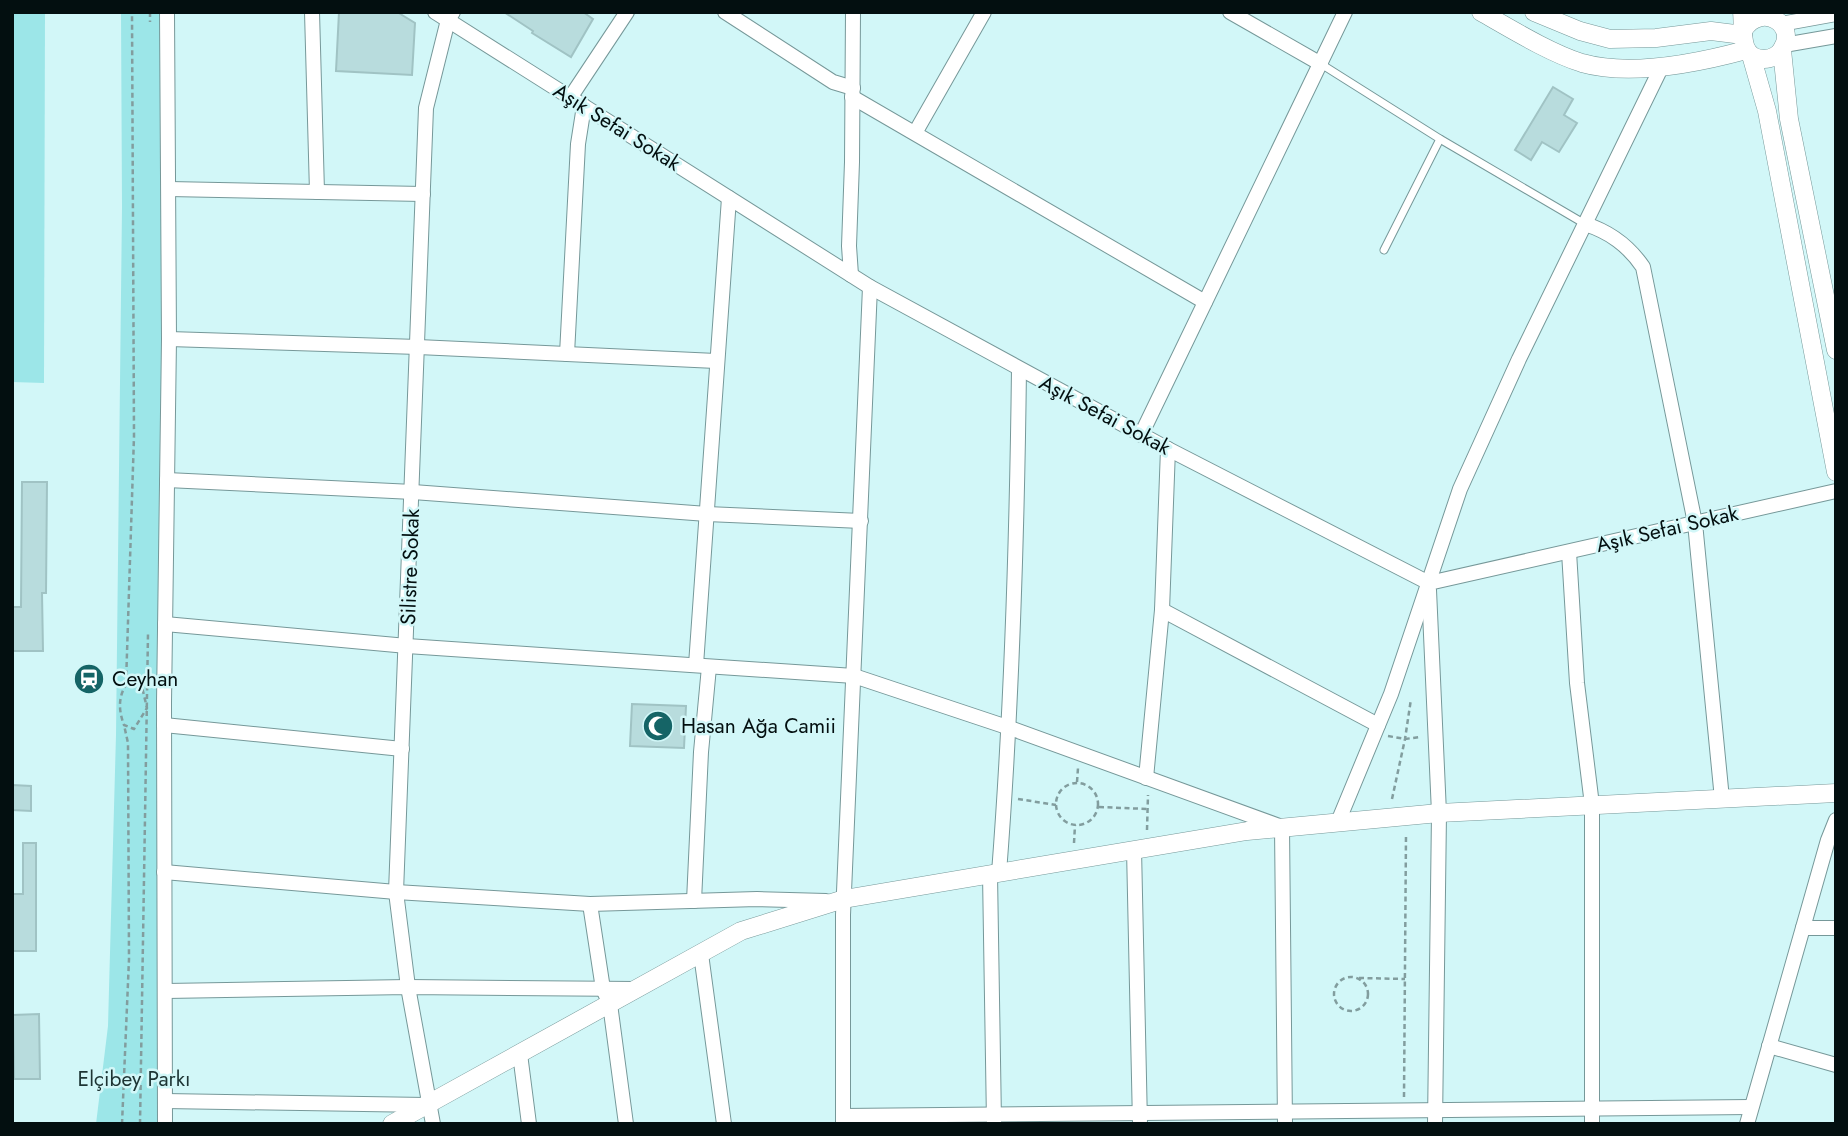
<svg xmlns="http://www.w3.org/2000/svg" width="1848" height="1136" font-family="Jost,sans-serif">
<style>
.green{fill:#9ce6e8}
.building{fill:#b8dcdd;stroke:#a0c3c4;stroke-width:2}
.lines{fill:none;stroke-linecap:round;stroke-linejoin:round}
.service-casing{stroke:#769899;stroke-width:9}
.minor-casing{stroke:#769899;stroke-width:16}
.tertiary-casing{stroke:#769899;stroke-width:19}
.path{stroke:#829d9e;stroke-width:2.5;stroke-dasharray:5 3.5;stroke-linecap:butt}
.service{stroke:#fff;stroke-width:7}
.minor{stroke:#fff;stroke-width:14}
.tertiary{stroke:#fff;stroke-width:18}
.labels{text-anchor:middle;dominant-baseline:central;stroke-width:5;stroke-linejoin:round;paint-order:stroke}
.street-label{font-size:21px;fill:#030f10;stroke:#d2f7f8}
.poi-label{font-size:21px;fill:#030f10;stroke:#d2f7f8;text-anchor:start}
.park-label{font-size:21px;fill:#1d3434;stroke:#d2f7f8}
</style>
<rect width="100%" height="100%" fill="#d2f7f8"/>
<!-- green -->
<g class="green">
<path d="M12 12H45L44 383 12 382Z"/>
<path d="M121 12H167L165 1124H96L108 1026 116 735 122 207Z"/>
</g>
<!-- building -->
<g class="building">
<path d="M339 12H397L415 23 412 75 336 71Z"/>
<path d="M504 12H583L593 19 571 57 532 33 533 31Z"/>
<path d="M1553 87 1573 99 1564 115 1577 123 1559 152 1542 142 1531 160 1515 150Z"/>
<path d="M22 482H47L46 593H42L43 651H12V607H21Z"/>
<path d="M632 704 686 706 684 748 630 746Z"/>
<path d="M12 785 31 786V811L12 810Z"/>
<path d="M23 843H36V951H12V894H23Z"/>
<path d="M39 1014 40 1079H14L13 1015Z"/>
</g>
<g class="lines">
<!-- service casing -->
<g class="service-casing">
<g id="service">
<path d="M1321 64 1440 139 1585 224"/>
<path d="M1384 250 1440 139"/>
</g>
</g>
<!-- minor casing -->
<g class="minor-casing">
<g id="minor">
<path d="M312 12 317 192"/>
<path d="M435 12 870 287 1168 449 1429 583 1836 491"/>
<path d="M725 12 833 82 853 88"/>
<path d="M1230 12 1321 64"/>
<path d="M1781 24 1836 14"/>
<path d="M1784 45 1836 36"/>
<path d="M852 97 1205 302"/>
<path d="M570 98 627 12"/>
<path d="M915 133 984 12"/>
<path d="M169 189 423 194"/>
<path d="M1585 224C1610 232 1628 245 1643 267L1695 523 1722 799"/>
<path d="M851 275 849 246 852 162 853 12"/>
<path d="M169 339 418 347 716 361"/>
<path d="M567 354 578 144 584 106"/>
<path d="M1141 435 1345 12"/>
<path d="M167 480 413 492 707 514 861 521"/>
<path d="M1569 552 1577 683 1592 805V1124"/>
<path d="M1429 590 1439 813 1435 1124"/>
<path d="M1162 610 1378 725"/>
<path d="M165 624 407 646 854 676 1010 728 1282 827 1285 1124"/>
<path d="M696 665 729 198"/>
<path d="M164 725 402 749"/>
<path d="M1146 778 1162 610 1168 449"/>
<path d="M1338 822 1391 694 1460 489 1519 359 1662 66"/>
<path d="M1134 849 1140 1124"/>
<path d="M164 872 396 892 590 904 757 899 826 901"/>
<path d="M999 873C1012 705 1017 537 1019 369"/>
<path d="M990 874 994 1122"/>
<path d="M694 901 701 752 709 667"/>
<path d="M590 904 603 989 610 1004 626 1124"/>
<path d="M1803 928H1836"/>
<path d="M701 954 724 1124"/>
<path d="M166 991 408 987 636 989"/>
<path d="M1769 1046 1836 1065"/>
<path d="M520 1054 529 1124"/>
<path d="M165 1101 426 1105"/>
<path d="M843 1116 1751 1107"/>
<path d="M165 1124 164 703 169 339 167 12"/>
<path d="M433 1124 408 987 396 892 426 108 448 20 453 12"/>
<path d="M843 1124V915L870 287"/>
<path d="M1747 1124 1828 840 1836 820"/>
</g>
</g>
<!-- tertiary casing -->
<g class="tertiary-casing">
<g id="tertiary">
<path d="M1481 12C1511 29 1550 53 1582 63 1631 77 1698 63 1746 50"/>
<path d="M1534 12 1580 31 1610 39 1656 38 1711 31 1743 35"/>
<path d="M1742 12C1744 29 1738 59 1764 59 1771 59 1779 55 1782 49 1798 25 1762 2 1744 29"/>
<path d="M1782 50 1789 119 1836 350"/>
<path d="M1751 55 1767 111 1836 472"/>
<path d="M392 1124 741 931 844 899 1247 831 1439 813 1836 793"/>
</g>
</g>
<!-- path -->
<g class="path">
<path d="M150 12V22"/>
<path d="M131 677 142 687 147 708 134 729 124 725C117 706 119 693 131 677Z"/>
<path d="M126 684 134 436 132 12"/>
<path d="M1388 736 1405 739 1420 737"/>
<path d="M1077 782 1078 768"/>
<circle cx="1077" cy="804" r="21"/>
<path d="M1018 799 1056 805"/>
<path d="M1392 799 1405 739 1411 699"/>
<path d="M1099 807 1148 809"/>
<path d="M1147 830 1148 795"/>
<path d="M1074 843 1075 825"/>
<circle cx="1351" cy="994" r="17"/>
<path d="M1359 978 1405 979"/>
<path d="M1404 1097 1406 834"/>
<path d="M122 1124 129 959 128 743 124 725"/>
<path d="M140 1124 148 634"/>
</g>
<!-- service -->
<use href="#service" class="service"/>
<!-- minor -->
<use href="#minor" class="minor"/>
<!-- tertiary -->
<use href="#tertiary" class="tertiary"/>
</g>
<!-- icons -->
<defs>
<g id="station-disc" transform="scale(1.575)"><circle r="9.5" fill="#156466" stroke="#d2f7f8"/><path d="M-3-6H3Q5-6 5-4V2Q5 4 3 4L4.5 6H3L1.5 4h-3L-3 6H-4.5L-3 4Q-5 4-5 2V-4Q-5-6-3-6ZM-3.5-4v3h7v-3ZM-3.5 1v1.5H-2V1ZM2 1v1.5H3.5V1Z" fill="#fff"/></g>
<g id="mosque-disc" transform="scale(1.575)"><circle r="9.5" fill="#156466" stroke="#d2f7f8"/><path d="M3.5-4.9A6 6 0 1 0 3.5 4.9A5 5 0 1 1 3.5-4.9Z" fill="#fff"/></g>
</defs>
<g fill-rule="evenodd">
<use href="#station-disc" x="89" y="679"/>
<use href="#mosque-disc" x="658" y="726"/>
</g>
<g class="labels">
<!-- street labels -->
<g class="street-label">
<text transform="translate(617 127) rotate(32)">Aşık Sefai Sokak</text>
<text transform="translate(1105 415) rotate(28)">Aşık Sefai Sokak</text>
<text transform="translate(1667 529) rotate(-13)">Aşık Sefai Sokak</text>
<text transform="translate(410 567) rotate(-88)">Silistre Sokak</text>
</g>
<!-- poi labels -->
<g class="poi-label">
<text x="112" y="679">Ceyhan</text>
<text x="681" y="726">Hasan Ağa Camii</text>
</g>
<!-- park labels -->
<g class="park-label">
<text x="134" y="1079">Elçibey Parkı</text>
</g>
</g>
<!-- border -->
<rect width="1848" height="1136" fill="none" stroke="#030f10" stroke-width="28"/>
</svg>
